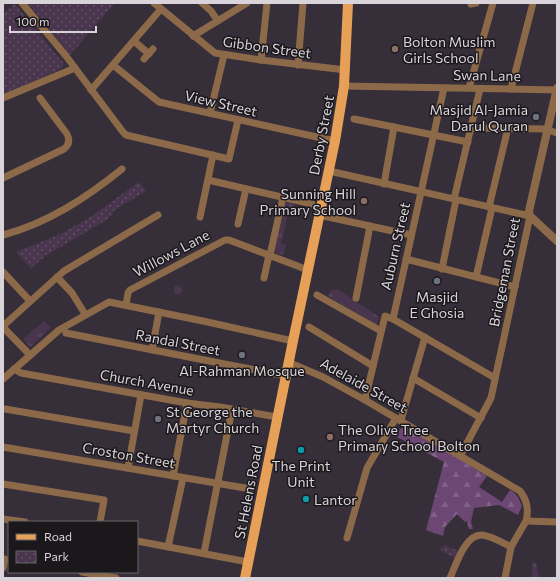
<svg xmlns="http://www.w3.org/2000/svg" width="560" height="581" font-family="Commissioner,sans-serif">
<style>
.grass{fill:url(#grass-tufts)}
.forest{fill:url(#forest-firs)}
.park{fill:url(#park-dots)}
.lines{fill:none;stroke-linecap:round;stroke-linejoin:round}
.minor{stroke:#8c6a49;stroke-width:7}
.tertiary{stroke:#8c6a49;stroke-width:8}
.primary{stroke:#e6a058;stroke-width:10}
.education-dot{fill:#8d6e63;stroke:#1b181c;stroke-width:1.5}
.worship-dot{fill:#6b7280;stroke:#1b181c;stroke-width:1.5}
.culture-dot{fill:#0f9aa8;stroke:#1b181c;stroke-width:1.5}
.labels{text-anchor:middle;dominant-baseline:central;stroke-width:3;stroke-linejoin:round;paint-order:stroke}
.poi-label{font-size:14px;fill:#d9d4da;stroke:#1b181c;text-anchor:start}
.street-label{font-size:14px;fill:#d9d4da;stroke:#1b181c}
</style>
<defs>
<pattern id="grass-tufts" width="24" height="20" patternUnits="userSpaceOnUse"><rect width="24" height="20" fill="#49354e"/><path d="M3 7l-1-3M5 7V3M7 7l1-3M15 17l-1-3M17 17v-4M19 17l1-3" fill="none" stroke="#635167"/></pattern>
<pattern id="forest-firs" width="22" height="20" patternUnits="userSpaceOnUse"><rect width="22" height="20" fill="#6c4774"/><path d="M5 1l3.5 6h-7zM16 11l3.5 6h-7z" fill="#806187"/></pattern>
<pattern id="park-dots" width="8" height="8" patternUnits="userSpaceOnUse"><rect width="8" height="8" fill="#49354e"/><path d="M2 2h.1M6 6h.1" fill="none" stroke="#635167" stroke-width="1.8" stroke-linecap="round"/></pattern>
</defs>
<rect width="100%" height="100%" fill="#362e38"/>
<!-- grass -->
<g class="grass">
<path d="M288 202 294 204 293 210 289 209 281 244 286 245 283 255 276 253 275 250 285 204Z"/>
<circle cx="178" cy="290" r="4.5"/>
<path d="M337 289 379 317 377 325 328 296 331 291Z"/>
<path d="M44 321 51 328 30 347 23 339Z"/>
<path d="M533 562H536L539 578H531Z"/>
</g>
<!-- forest -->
<path class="forest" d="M404 427H406L487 476 479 487 502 502 510 490C517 494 519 498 522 506L518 515 499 505 474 508 471 522 473 529H469L467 521 465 522 457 514 445 527 443 536 426 530 444 462 397 437 400 429Z"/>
<!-- park -->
<g class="park">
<path d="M28 3H115L70 55Z"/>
<path d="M15 4 64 64 62 68 56 71 3 95V14Z"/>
<path d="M139 182 146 191 115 210 108 219 45 256 31 269 16 252 63 233 92 216Z"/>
<path d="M445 545 458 551 455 558 439 550Z"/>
</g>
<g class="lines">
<!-- minor -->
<g class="minor">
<path d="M22 3 66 56 123 132 126 135 229 159 238 120"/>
<path d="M154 3 215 53 261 60 346 70"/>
<path d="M202 3 211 11 218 21"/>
<path d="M471 4 476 3"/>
<path d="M193 36 247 3"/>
<path d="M134 41 149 54"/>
<path d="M144 59 153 49"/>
<path d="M261 60 267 3"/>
<path d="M113 65 159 102 335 141"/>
<path d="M298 65 303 3"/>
<path d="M344 86 557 90"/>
<path d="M469 88 493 3"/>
<path d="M511 89 533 3"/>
<path d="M91 90 161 9"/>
<path d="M3 98 75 68"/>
<path d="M210 113 224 55"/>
<path d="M354 119 468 142"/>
<path d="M471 128 548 129"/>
<path d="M548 130 557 133"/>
<path d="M329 171 530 216 491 398 460 456"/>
<path d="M3 178 64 149C69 145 70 140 67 134L40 98"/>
<path d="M208 180 312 204"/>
<path d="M384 184 394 127"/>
<path d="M454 199 480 89"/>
<path d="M489 207 508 128"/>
<path d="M319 215 411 235"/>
<path d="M200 217 213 155"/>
<path d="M238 224 246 189"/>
<path d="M3 235C48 223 86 198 122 169"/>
<path d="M270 255 283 197"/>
<path d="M406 259 515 287"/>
<path d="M442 269 456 200"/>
<path d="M3 272 30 301"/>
<path d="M57 277 72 293 85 314"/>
<path d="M476 277 492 208"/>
<path d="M264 278 269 255"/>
<path d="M317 295 381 331"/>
<path d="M356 298 370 226"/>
<path d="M126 305 128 293 130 290 225 240H229L308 270"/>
<path d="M393 319 495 378"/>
<path d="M3 326 64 271 158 215"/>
<path d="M3 327 30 355"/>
<path d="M309 327 373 366"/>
<path d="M66 333 286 376"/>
<path d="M152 350 159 312"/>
<path d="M288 362 323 377 365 400 520 491C527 500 529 510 526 521L511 547 505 578"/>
<path d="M14 369 21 373 187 403 220 407 277 417"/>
<path d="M413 378 481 418"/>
<path d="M3 379 59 330 109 302 203 321 293 341"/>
<path d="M365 400 385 316 393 319 444 88"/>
<path d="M5 409 134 431"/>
<path d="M401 420 425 337"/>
<path d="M3 447 251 489"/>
<path d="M128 468 141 395"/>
<path d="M173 476 187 403"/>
<path d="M3 484 104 500 100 522"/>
<path d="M3 519 25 522"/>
<path d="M526 521 557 522"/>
<path d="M347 538 367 468 396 418"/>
<path d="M137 541 248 562"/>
<path d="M168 547 183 478"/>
<path d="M204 553 232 409"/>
<path d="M3 568 5 559"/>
<path d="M82 572 116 578"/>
<path d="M450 578C456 565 465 534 482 535 492 536 503 543 511 547"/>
</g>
<!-- tertiary -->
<path class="tertiary" d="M557 88 529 211 530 216 557 241"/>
<!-- primary -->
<path class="primary" d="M245 578 293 341 335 141 344 86 348 3"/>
</g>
<!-- markers -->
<g class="education-dot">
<circle cx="395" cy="49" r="4"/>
<circle cx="364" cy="201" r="4"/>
<circle cx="330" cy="437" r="4"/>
</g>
<g class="worship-dot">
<circle cx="536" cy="117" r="4"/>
<circle cx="437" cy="281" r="4"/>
<circle cx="242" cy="355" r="4"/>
<circle cx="158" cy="419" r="4"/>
</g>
<g class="culture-dot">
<circle cx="301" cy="450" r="4"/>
<circle cx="306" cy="499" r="4"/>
</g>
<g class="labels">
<!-- poi labels -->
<g class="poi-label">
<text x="403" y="41">Bolton Muslim<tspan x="403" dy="16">Girls School</tspan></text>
<text x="528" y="109" text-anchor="end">Masjid Al-Jamia<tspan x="528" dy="16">Darul Quran</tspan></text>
<text x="356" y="193" text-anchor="end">Sunning Hill<tspan x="356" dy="16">Primary School</tspan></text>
<text x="437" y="296" text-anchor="middle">Masjid<tspan x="437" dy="16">E Ghosia</tspan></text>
<text x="242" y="370" text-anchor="middle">Al-Rahman Mosque</text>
<text x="166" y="411">St George the<tspan x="166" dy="16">Martyr Church</tspan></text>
<text x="338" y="429">The Olive Tree<tspan x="338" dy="16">Primary School Bolton</tspan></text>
<text x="301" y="465" text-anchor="middle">The Print<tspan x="301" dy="16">Unit</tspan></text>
<text x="314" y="499">Lantor</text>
</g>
<!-- street labels -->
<g class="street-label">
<text transform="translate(267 47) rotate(8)">Gibbon Street</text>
<text transform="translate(487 75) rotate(1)">Swan Lane</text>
<text transform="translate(221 103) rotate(13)">View Street</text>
<text transform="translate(321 135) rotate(-79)">Derby Street</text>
<text transform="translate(395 246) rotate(-77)">Auburn Street</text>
<text transform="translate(171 253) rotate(-28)">Willows Lane</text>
<text transform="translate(504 272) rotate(-79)">Bridgeman Street</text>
<text transform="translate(178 342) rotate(11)">Randal Street</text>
<text transform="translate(147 382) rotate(10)">Church Avenue</text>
<text transform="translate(364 385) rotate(29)">Adelaide Street</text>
<text transform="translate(129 455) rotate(10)">Croston Street</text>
<text transform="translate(248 492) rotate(-79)">St Helens Road</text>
</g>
</g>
<!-- border -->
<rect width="560" height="581" fill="none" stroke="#d9d4da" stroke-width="8"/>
<!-- legend -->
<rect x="8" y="521" width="130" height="52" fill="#1b181c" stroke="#676368"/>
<rect x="16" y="534" width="20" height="6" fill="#e6a058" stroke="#676368"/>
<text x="44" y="541" font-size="12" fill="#d9d4da">Road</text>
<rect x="16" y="551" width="20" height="12" fill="url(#park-dots)" stroke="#676368"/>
<text x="44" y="561" font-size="12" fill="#d9d4da">Park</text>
<!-- scale -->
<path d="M10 26v6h86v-6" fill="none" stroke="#d9d4da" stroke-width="2"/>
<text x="16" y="26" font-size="12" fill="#d9d4da" stroke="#1b181c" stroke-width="3" paint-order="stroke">100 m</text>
</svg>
